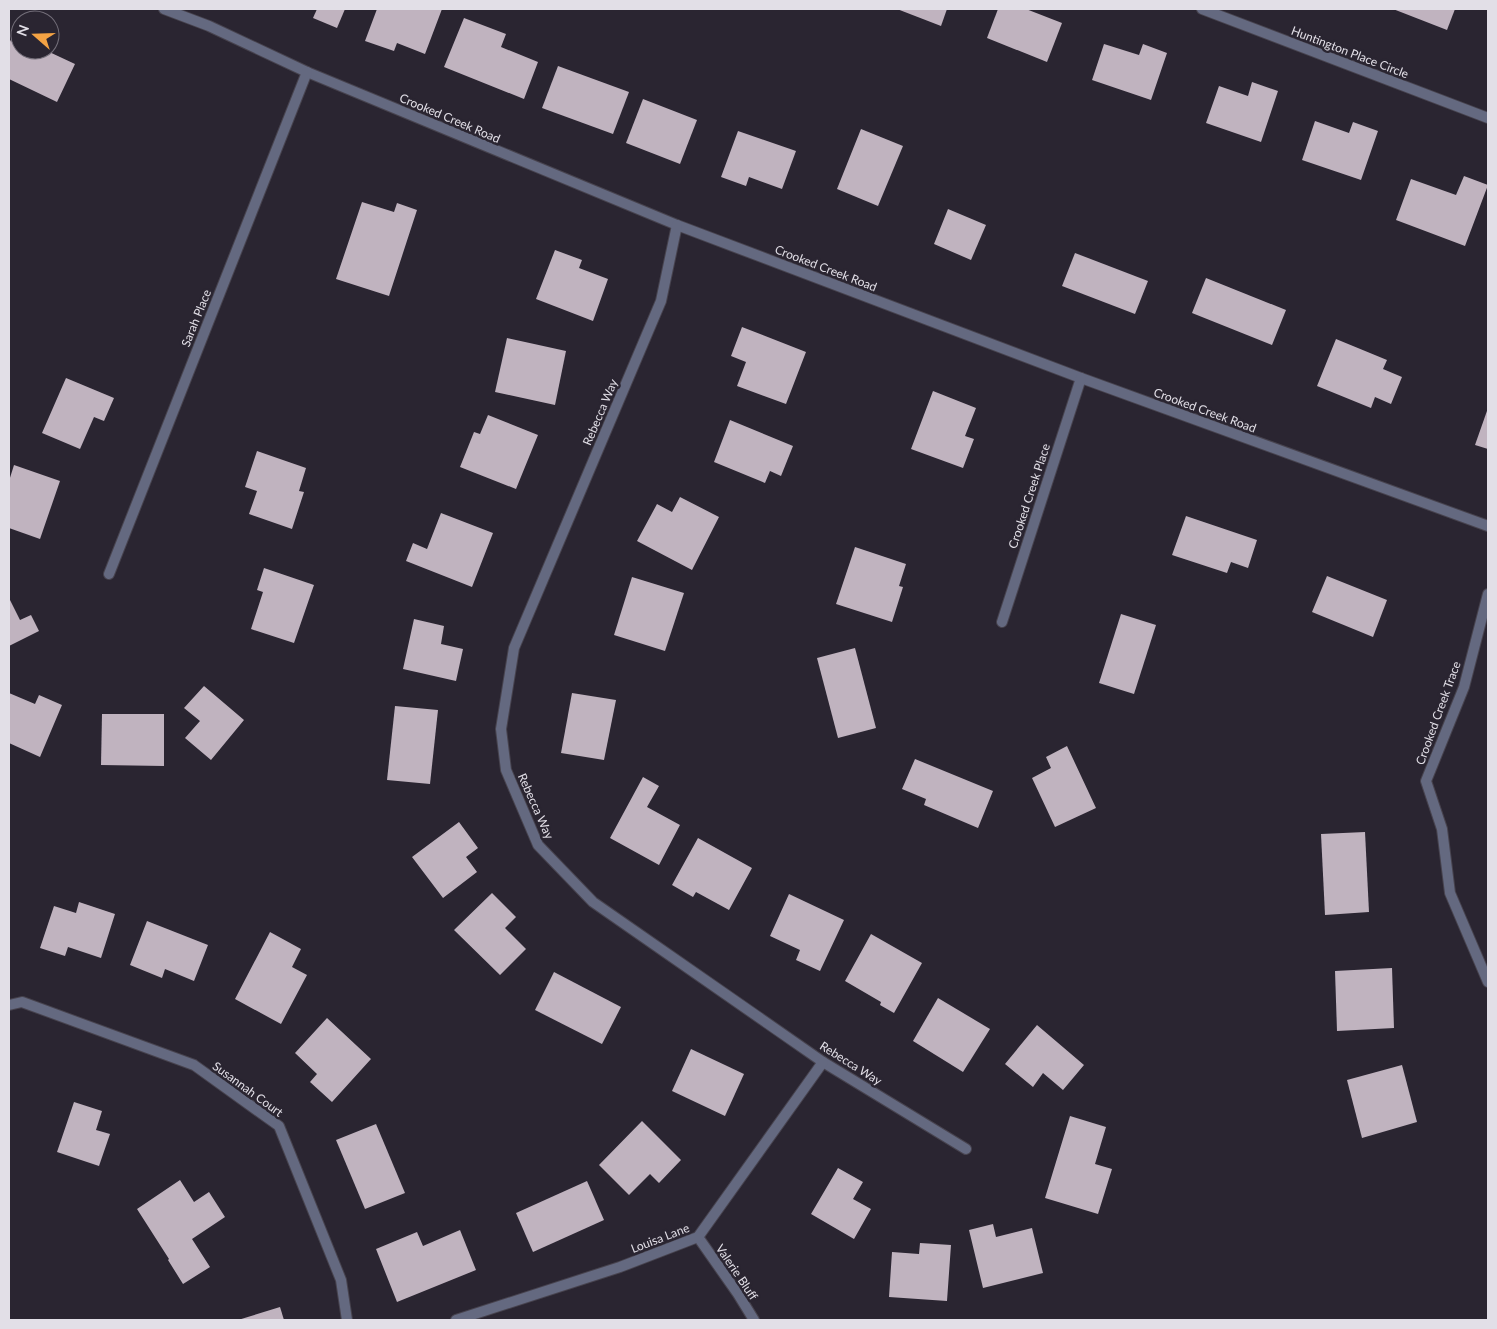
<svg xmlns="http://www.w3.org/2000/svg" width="1497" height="1329" font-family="Lato,sans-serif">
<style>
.building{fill:#c0b3bf}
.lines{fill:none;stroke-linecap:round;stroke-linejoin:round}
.street-casing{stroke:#47434e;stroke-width:12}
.street{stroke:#646980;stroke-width:10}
.labels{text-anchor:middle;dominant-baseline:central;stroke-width:5;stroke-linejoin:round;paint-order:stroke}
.street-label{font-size:12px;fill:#e2dfe7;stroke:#2a2531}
</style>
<rect width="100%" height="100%" fill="#2a2531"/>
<!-- building -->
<g class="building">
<path d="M317 9H345L337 28 313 18Z"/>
<path d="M377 9H442L425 54 397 43 394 51 365 41Z"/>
<path d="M897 9H947L941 26Z"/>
<path d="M998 9H1026L1062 23 1047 62 987 38Z"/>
<path d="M1393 9H1455L1447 30Z"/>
<path d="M464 18 506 34 501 47 538 62 524 99 444 67Z"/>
<path d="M13 35 20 38V50H45L75 64 57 102 9 79V44Z"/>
<path d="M1104 44 1139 55 1143 44 1167 53 1151 100 1092 80Z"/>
<path d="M558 66 629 92 613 134 542 108Z"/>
<path d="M1252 82 1278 91 1261 142 1206 123 1219 86 1248 96Z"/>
<path d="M643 99 697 120 680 164 626 143Z"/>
<path d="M1315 121 1349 133 1353 122 1378 131 1361 180 1302 160Z"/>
<path d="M861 129 903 146 878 206 837 189Z"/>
<path d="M738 131 796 151 782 189 749 177 746 186 721 177Z"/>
<path d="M1464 176 1488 185 1465 246 1396 220 1411 179 1456 195Z"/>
<path d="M362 202 394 212 397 203 417 210 389 296 336 279Z"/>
<path d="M948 209 986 225 971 260 934 244Z"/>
<path d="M555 250 582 260 579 268 608 279 593 321 536 299Z"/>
<path d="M1075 253 1148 281 1135 314 1062 286Z"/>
<path d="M1206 278 1286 310 1272 345 1192 313Z"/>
<path d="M742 327 806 352 786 404 737 386 746 362 731 356Z"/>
<path d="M507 338 566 351 555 405 495 392Z"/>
<path d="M1336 339 1387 360 1383 369 1402 377 1391 404 1375 397 1371 408 1317 386Z"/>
<path d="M66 378 114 398 104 421 94 417 80 449 42 433Z"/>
<path d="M933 391 976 408 965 436 974 439 963 468 911 449Z"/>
<path d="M1488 408V449L1475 445Z"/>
<path d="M488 415 538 435 516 489 460 467 474 432 480 434Z"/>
<path d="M730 420 793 446 781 476 770 471 765 483 714 462Z"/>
<path d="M257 451 306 468 299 491 304 492 292 529 249 514 257 491 245 487Z"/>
<path d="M14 465 60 481 40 539 9 528V481Z"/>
<path d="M680 497 719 517 692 570 637 541 657 504 672 512Z"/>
<path d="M441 513 493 533 472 587 406 561 413 543 427 549Z"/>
<path d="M1186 516 1257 540 1248 568 1231 562 1227 573 1172 555Z"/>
<path d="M855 547 906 564 899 586 903 587 892 622 836 604Z"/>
<path d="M264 568 314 585 294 643 251 629 263 592 257 590Z"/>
<path d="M1327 576 1387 600 1373 637 1312 612Z"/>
<path d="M632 577 684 593 665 651 614 635Z"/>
<path d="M9 598 20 620 31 615 39 631 9 646Z"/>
<path d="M1121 614 1156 625 1134 694 1099 683Z"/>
<path d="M414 619 444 626 441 644 463 649 456 681 403 669Z"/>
<path d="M855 648 876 728 838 738 817 658Z"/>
<path d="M204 686 244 720 211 760 185 738 200 721 184 708Z"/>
<path d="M9 693 35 704 39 695 62 705 40 757 9 743Z"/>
<path d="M572 693 616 700 604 760 561 753Z"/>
<path d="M395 706 438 710 430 784 387 780Z"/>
<path d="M102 714H164V766L101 765Z"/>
<path d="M1067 746 1096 808 1055 827 1032 778 1051 768 1046 757Z"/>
<path d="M915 759 993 791 978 828 924 805 926 799 902 789Z"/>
<path d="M643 777 659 786 647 807 680 825 659 865 610 838Z"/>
<path d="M459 822 478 848 466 857 477 872 443 898 412 857Z"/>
<path d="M1365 832 1369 912 1325 915 1321 834Z"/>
<path d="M698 838 752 868 729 910 696 892 693 897 672 885Z"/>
<path d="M492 893 516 917 505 928 526 949 500 975 454 930Z"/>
<path d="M789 894 844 920 820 971 796 960 800 950 770 936Z"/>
<path d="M79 902 115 914 101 958 68 947 65 956 40 948 54 906 76 913Z"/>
<path d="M147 921 208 945 194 981 165 969 162 978 130 965Z"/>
<path d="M270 932 301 949 292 967 307 975 281 1024 235 999Z"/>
<path d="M871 934 922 963 894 1013 880 1005 881 1002 845 981Z"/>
<path d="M1392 968 1394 1028 1337 1031 1335 971Z"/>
<path d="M554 972 621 1007 602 1044 535 1010Z"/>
<path d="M938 998 990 1029 963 1072 913 1041Z"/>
<path d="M327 1018 371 1059 332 1102 310 1082 317 1074 295 1053Z"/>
<path d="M1037 1025 1084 1065 1063 1090 1043 1073 1033 1087 1005 1064Z"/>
<path d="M691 1049 744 1074 725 1116 672 1091Z"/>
<path d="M1402 1065 1417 1122 1362 1138 1347 1080Z"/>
<path d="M74 1102 102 1111 96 1130 110 1134 99 1166 57 1152Z"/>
<path d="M1070 1116 1106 1127 1095 1164 1112 1169 1098 1214 1045 1198Z"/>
<path d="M642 1121 681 1160 659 1183 650 1174 629 1195 599 1165Z"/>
<path d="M376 1124 405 1193 365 1209 336 1140Z"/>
<path d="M838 1168 863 1182 853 1199 871 1209 854 1239 811 1214Z"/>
<path d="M180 1180 194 1202 209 1192 225 1217 192 1239 210 1267 183 1284 168 1260 169 1259 137 1209Z"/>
<path d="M587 1181 604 1220 533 1252 516 1213Z"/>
<path d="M993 1224 996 1237 1032 1228 1043 1273 983 1288 969 1230Z"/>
<path d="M460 1230 476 1270 397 1302 376 1249 417 1232 423 1246Z"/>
<path d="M920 1243 951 1245 947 1301 889 1297 892 1252 919 1254Z"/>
<path d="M280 1307 284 1320H238Z"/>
</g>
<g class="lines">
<!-- street casing -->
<g class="street-casing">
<g id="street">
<path d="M164 9 209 26 307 72 677 225 1081 378 1488 526"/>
<path d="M1202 9 1488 118"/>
<path d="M677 225 661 301 514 648 501 729 506 770 538 845 593 902 823 1062 966 1149"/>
<path d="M109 574 307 72"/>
<path d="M1488 594 1464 687 1426 781 1442 829 1450 893 1488 982"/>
<path d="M1002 622 1081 378"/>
<path d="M9 1005 22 1002 194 1065 279 1126 341 1280 347 1320"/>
<path d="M698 1237 738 1294 754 1320"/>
<path d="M456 1320 620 1267 698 1237 823 1062"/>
</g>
</g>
<!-- street -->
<use href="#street" class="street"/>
</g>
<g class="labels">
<!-- street labels -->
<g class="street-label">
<text transform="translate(1350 52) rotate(21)">Huntington Place Circle</text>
<text transform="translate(450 118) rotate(23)">Crooked Creek Road</text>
<text transform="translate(826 268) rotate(21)">Crooked Creek Road</text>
<text transform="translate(196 318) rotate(-68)">Sarah Place</text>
<text transform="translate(1205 410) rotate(20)">Crooked Creek Road</text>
<text transform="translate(600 412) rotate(-67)">Rebecca Way</text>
<text transform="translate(1029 496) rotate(-72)">Crooked Creek Place</text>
<text transform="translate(1438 713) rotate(-70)">Crooked Creek Trace</text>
<text transform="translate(536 806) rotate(66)">Rebecca Way</text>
<text transform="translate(851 1063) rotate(32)">Rebecca Way</text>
<text transform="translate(248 1089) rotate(36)">Susannah Court</text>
<text transform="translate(660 1238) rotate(-21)">Louisa Lane</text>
<text transform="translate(737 1272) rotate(56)">Valerie Bluff</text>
</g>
</g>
<!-- border -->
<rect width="1497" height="1329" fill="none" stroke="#e2dfe7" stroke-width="20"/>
<!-- north arrow -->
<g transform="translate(35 35) rotate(290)"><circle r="24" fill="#2a2531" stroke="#746f7a"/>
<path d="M0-4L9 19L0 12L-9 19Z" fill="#f4a344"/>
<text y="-8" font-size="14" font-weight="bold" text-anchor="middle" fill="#e2dfe7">N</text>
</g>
</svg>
